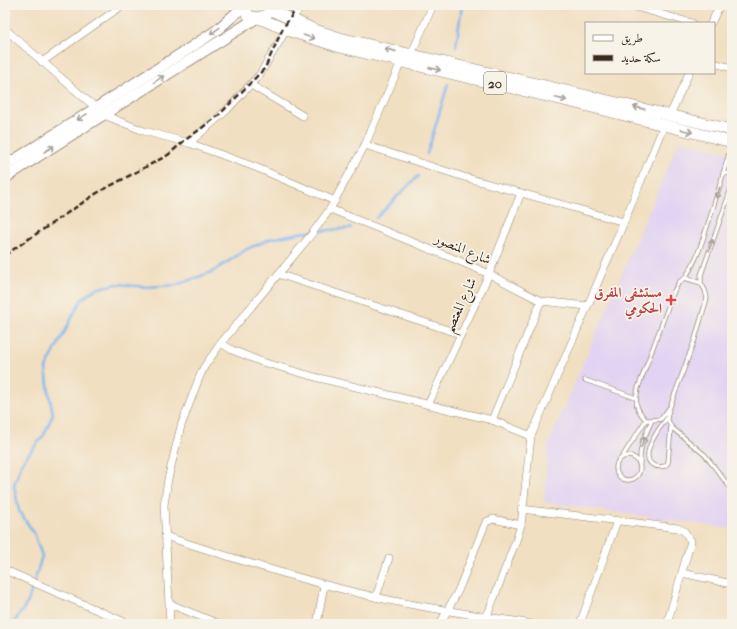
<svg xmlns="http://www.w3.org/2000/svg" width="737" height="629" font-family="'IM FELL French Canon',Amiri,serif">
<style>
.built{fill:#e3d3f2}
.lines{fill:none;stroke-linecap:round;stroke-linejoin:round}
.stream{stroke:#7db6ee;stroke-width:2.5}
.lane-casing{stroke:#968470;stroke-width:5}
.street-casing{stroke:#968470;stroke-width:8}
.secondary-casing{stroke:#968470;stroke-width:12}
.primary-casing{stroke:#968470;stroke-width:12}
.lane{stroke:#fff;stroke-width:3.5}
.street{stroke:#fff;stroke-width:7}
.secondary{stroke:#fff;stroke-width:10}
.primary{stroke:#fff;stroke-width:11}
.rail{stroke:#3b2a1e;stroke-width:2.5;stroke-dasharray:6 3;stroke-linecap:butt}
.oneway{stroke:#a79f9a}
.health-dot{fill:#e0444e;stroke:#f7f3e8;stroke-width:1.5}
.labels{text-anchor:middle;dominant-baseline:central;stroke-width:3.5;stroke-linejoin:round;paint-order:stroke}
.shield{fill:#f7f3e8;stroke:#73665b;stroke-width:1}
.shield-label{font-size:13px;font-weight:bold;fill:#3b2a1e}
.street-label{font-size:14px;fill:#3b2a1e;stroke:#f7f3e8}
.health-label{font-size:14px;font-weight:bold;fill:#be3a42;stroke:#f7f3e8;text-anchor:end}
</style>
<rect width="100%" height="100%" fill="#f7f3e8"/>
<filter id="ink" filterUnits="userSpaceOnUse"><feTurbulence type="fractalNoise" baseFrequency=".025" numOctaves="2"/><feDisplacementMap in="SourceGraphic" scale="8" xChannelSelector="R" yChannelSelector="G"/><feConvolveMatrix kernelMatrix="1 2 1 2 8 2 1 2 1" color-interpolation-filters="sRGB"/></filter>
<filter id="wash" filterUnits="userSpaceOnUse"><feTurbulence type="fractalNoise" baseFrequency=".012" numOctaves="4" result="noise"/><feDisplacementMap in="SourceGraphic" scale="16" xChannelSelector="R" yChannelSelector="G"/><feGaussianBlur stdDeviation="0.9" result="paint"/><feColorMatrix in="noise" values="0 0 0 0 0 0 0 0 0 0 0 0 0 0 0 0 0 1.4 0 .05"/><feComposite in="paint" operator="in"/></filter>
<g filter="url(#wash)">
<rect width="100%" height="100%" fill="#f1dfc1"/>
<!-- built -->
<path class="built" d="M679 141 732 154V529L544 502 548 445Z"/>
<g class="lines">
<!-- stream -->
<g class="stream">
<path d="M456 46 462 5"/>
<path d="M427 154 448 84"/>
<path d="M376 218 418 176"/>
<path d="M13 624 28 602 42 556 34 533 19 511 14 485 22 462 44 435 53 414 49 393 46 368 81 300 95 289 117 284 147 287 176 285 212 272 247 249 270 239 299 233 351 228"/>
</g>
</g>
</g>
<g filter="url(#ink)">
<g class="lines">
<!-- lane casing -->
<g class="lane-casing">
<g id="lane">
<path d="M723 173 732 174"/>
<path d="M685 278 701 283 705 290 707 298 695 339 670 407 661 419 652 420H646C635 408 635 403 638 388L674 291 679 282Z"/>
<path d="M685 278C696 262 701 245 707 227 716 199 724 171 732 143"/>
<path d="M701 283V275L732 186"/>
<path d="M585 380 636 398"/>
<path d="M669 409 667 418 671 427 705 455 732 490"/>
<path d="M667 418C660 427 638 456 653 465 657 467 661 467 665 466L668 463 671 427"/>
<circle cx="628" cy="468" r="12"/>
<path d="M622 457 646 420"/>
<path d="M640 463C639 446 645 436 652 420"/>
</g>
</g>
<!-- street casing -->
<g class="street-casing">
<g id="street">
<path d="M629 5 692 23"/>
<path d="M711 23 720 5"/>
<path d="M5 29 104 115 144 131 189 143 255 167 335 201"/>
<path d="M411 55 433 5"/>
<path d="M42 62 123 5"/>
<path d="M714 63 732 68"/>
<path d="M251 85 303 116"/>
<path d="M670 115 689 73"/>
<path d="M189 143 227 110 260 74 301 5"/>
<path d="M365 145 464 177 624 222"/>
<path d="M330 209 457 260 489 274 541 301 587 306"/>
<path d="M278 274 460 334"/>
<path d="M221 343 232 350 262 362 319 378 492 420 531 436"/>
<path d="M428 405 489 274 521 193"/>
<path d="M492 420 541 301"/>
<path d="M521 509 678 528 684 531 691 541 667 624"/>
<path d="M165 536C235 559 304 581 375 597 427 609 479 615 531 624"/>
<path d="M5 570 129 624"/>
<path d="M682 573 732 584"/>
<path d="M376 597 389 558"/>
<path d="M170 604 219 624"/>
<path d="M170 624 164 505 168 479 181 426 199 378 204 367 221 343 311 235 330 209 365 145 401 62"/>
<path d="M317 624 324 585"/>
<path d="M440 624 458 591 486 522 493 519 521 525"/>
<path d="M484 624 517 538 521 525 531 436 624 222 664 125"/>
<path d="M580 624 617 521"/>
</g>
</g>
<!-- secondary casing -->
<g class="secondary-casing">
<g id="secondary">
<path d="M5 166 190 48 217 30 244 6"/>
<path d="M5 178 46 151 255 19"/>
</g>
</g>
<!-- primary casing -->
<g class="primary-casing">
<g id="primary">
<path d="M244 5 245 10 250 17 259 18 266 15"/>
<path d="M269 9 315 30 340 38 732 130"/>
<path d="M259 18 287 30 340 47 576 103 732 142"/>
</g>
</g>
<!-- lane -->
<use href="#lane" class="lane"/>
<!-- street -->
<use href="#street" class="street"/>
<!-- secondary -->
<use href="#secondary" class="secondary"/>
<!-- primary -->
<use href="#primary" class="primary"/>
<!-- rail -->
<path class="rail" d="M5 255 97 193 168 155 184 141 218 116 265 68 283 28 299 5"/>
</g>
<!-- one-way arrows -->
<defs><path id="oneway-shaft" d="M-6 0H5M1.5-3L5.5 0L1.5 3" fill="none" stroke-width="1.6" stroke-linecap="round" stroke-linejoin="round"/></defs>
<g class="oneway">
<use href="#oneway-shaft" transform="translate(215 31) rotate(144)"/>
<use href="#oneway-shaft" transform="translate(309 37) rotate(19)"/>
<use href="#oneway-shaft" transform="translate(390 50) rotate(-167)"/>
<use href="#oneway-shaft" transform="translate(435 69) rotate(13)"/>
<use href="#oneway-shaft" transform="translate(159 79) rotate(-34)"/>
<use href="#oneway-shaft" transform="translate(561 99) rotate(13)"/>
<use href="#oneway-shaft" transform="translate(639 108) rotate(-167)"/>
<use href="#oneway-shaft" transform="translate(82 117) rotate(148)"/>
<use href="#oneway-shaft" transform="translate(687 131) rotate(14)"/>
<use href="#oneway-shaft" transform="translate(49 149) rotate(-32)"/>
<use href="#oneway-shaft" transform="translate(718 193) rotate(106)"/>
<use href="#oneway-shaft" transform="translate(711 245) rotate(-71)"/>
<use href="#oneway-shaft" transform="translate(643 442) rotate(-71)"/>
</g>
</g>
<!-- markers -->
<path class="health-dot" d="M669 294h4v4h4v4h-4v4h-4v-4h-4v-4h4z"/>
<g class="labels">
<!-- shield labels -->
<rect class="shield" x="484" y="72" width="22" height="22" rx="3"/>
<g class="shield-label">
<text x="495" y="83">20</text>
</g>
<!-- street labels -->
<g class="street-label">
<text transform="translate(463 249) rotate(23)">شارع المنصور</text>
<text transform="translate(460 305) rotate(-65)">شارع المعتصم</text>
</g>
<!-- health labels -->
<g class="health-label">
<text x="662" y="292">مستشفى المفرق<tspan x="662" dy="16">الحكومي</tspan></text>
</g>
</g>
<!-- margin -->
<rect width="737" height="629" fill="none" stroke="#f7f3e8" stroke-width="20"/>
<!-- legend -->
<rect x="585" y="22" width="130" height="52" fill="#f7f3e8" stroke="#aca397"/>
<rect x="593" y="35" width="20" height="6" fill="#ffffff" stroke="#aca397"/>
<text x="621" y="42" font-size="12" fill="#3b2a1e">طريق</text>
<rect x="593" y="55" width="20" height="6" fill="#3b2a1e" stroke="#aca397"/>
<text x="621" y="62" font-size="12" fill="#3b2a1e">سكة حديد</text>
</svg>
